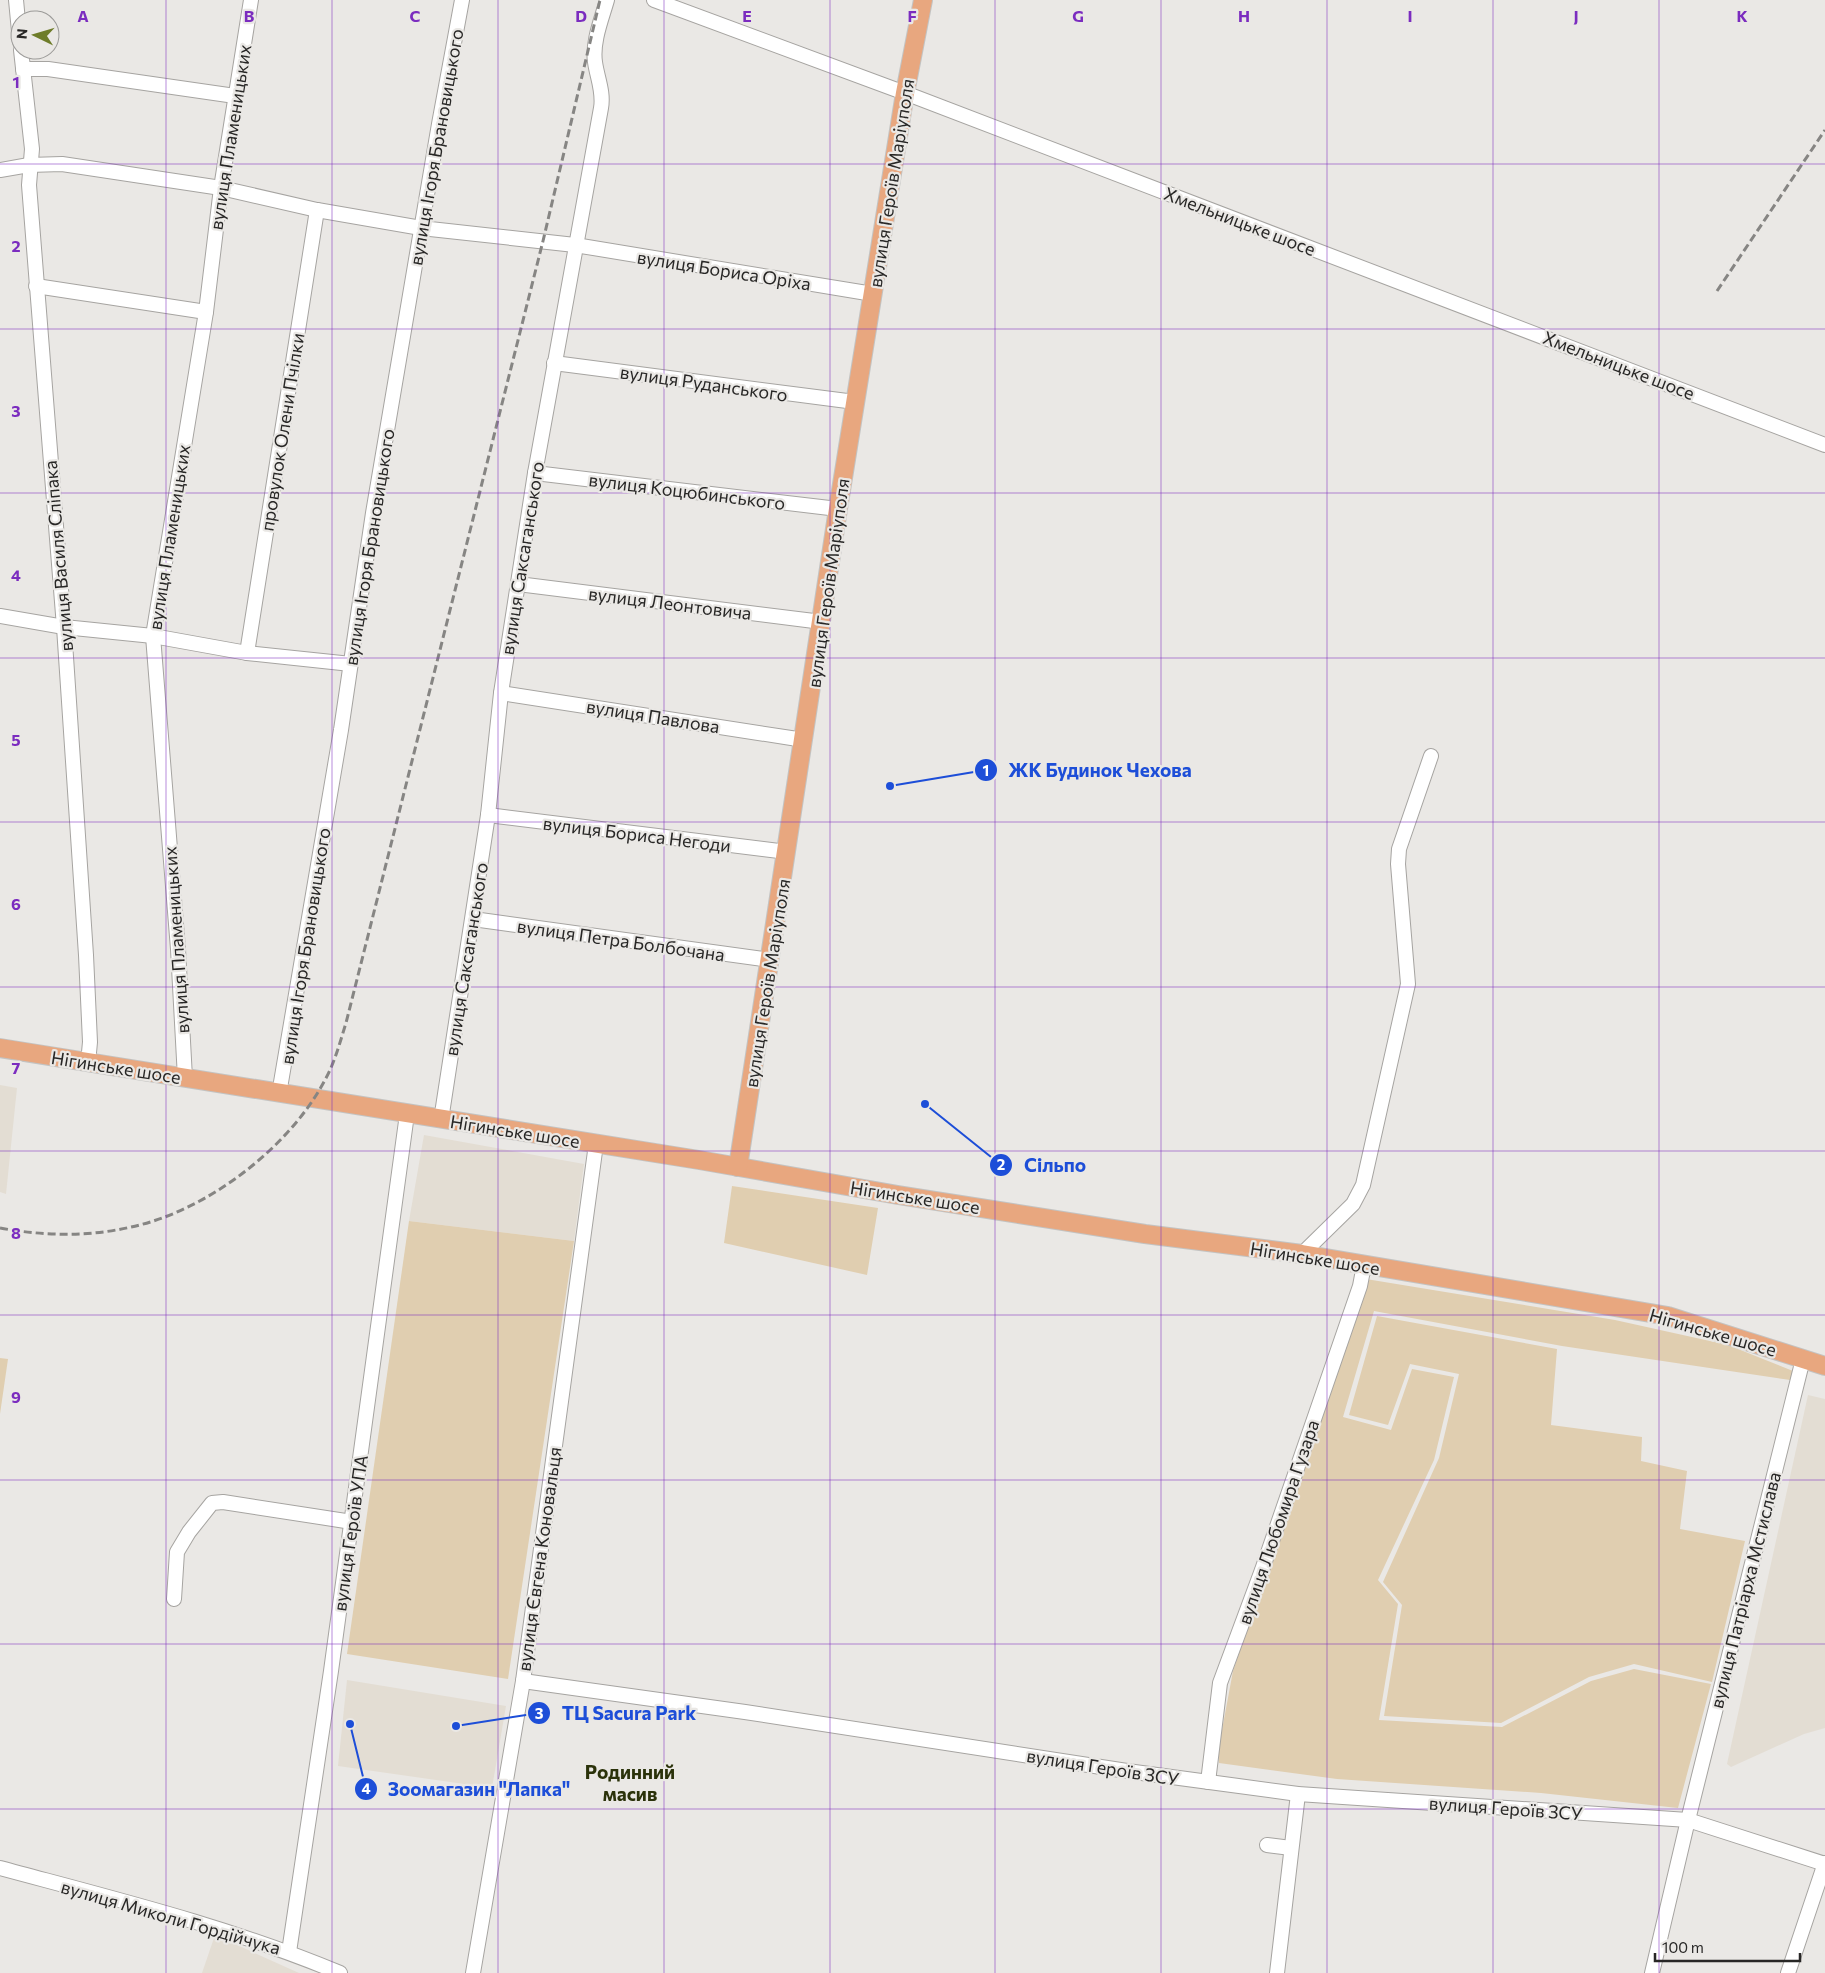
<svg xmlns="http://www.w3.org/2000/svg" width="1825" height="1973" font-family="Commissioner,sans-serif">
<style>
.built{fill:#e3ddd3}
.green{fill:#e0ceb0}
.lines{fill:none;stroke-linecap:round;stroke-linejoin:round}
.minor-casing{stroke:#a6a4a1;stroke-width:16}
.major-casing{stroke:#c3c3c2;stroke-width:20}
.minor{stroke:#fff;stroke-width:14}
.major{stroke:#e8a77f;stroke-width:18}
.rail{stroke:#868583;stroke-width:3;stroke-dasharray:8 4;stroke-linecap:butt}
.grid{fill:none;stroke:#7b2cbf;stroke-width:1;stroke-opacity:0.55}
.labels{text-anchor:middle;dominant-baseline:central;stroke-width:4.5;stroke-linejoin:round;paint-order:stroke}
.street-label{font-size:18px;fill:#282726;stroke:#eae8e5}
.neighbourhood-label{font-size:19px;font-weight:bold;fill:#2b320a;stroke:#eae8e5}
.grid-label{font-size:16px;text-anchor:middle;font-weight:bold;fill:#7b2cbf;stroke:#eae8e5;stroke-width:4.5;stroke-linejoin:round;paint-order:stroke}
.leader{fill:none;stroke:#1d4ed8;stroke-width:2}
.callout-dot{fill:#1d4ed8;stroke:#eae8e5;stroke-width:2}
.mark-label{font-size:15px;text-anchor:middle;font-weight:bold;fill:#fff}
.callout-label{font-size:19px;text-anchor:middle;font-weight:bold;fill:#1d4ed8;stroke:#eae8e5;stroke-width:4.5;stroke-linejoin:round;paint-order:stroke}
</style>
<rect width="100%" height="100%" fill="#eae8e5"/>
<!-- built -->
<g class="built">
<path d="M0 1085 17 1088 6 1194 0 1192Z"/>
<path d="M424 1135 584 1164 574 1241 409 1221Z"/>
<path d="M1808 1395 1825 1399V1728L1804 1734 1731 1767 1727 1764Z"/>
<path d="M347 1680 506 1706 492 1788 338 1766Z"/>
<path d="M215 1935 299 1973H202Z"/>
</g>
<!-- green -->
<g class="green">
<path d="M732 1186 878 1208 867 1275 724 1243Z"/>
<path d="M409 1221 574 1241 508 1679 347 1654Z"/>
<path d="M1366 1279 1615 1320 1728 1345 1793 1371 1790 1380 1562 1346 1374 1311 1343 1417 1391 1430 1412 1369 1454 1377 1434 1460 1378 1580 1398 1604 1379 1720 1502 1727 1591 1681 1634 1669 1711 1684 1678 1808 1541 1793 1337 1779 1219 1763V1746L1233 1671Z"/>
<path d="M1377 1316 1557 1349 1551 1425 1642 1437 1641 1461 1687 1471 1680 1529 1745 1541 1712 1682 1634 1664 1589 1677 1501 1723 1384 1716 1402 1605 1383 1582 1439 1458 1459 1374 1410 1364 1388 1425 1349 1415Z"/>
<path d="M0 1358 8 1359 0 1414Z"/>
</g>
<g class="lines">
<!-- minor casing -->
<g class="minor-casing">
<g id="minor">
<path d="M16 0 20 42"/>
<path d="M654 0 905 93 1825 445"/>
<path d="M21 50 32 149 29 185 64 627 86 955 90 1042 88 1063"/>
<path d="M23 69H48L235 96"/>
<path d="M0 170 29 165 62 164 221 188 317 210 421 228 575 245 873 294"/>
<path d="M36 286 206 312"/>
<path d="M554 363 855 402"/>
<path d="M535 473 838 509"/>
<path d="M518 584 822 622"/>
<path d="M0 616 64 627 153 636 247 653 351 664"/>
<path d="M247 653 317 210"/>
<path d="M501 693 804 740"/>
<path d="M488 815 787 852"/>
<path d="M473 919 770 960"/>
<path d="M185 1078 178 949 153 636 206 312 221 188 251 0"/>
<path d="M279 1094 341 730 373 513 439 124 462 0"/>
<path d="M441 1120 488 815 501 693 535 473 601 108C604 92 597 77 595 62 592 42 602 18 607 0"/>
<path d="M1302 1254 1353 1204 1363 1185 1408 984 1398 864 1399 849 1431 756"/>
<path d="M174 1599 177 1552 189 1532 212 1503 223 1502 352 1522"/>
<path d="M523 1681 745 1712 1127 1771 1298 1794 1688 1820 1825 1864"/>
<path d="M1208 1782 1220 1683 1262 1570 1360 1286 1364 1265"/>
<path d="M1267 1845 1291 1848"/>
<path d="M0 1868C115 1899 230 1927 340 1973"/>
<path d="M289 1952 331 1671 407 1114"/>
<path d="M473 1973 523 1681 596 1144"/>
<path d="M1277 1973 1298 1794"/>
<path d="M1652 1973 1688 1820 1803 1359"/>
<path d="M1788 1973 1825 1863"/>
</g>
</g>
<!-- major casing -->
<g class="major-casing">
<g id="major">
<path d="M0 1048 699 1160 898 1195 1145 1234 1302 1254 1668 1316 1825 1366"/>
<path d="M738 1167 838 509 905 93 923 0"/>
</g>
</g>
<!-- minor -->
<use href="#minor" class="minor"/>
<!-- major -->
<use href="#major" class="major"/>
<!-- rail -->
<g class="rail">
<path d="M1717 291 1825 130"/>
<path d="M0 1228C44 1236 88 1237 131 1227 207 1211 289 1148 325 1080 335 1062 340 1042 346 1023L543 241 600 0"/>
</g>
</g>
<!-- grid -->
<path class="grid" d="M166 0V1973M332 0V1973M498 0V1973M664 0V1973M830 0V1973M995 0V1973M1161 0V1973M1327 0V1973M1493 0V1973M1659 0V1973M0 164H1825M0 329H1825M0 493H1825M0 658H1825M0 822H1825M0 987H1825M0 1151H1825M0 1315H1825M0 1480H1825M0 1644H1825M0 1809H1825"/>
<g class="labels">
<!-- street labels -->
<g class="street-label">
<text transform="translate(230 137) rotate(-81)">вулиця Пламеницьких</text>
<text transform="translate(436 147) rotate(-80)">вулиця Ігоря Брановицького</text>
<text transform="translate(891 183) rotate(-81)">вулиця Героїв Маріуполя</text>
<text transform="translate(1240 221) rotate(21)">Хмельницьке шосе</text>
<text transform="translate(724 270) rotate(9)">вулиця Бориса Оріха</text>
<text transform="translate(1619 365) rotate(21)">Хмельницьке шосе</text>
<text transform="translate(704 383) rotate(8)">вулиця Руданського</text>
<text transform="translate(282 432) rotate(-81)">провулок Олени Пчілки</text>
<text transform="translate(687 491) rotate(7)">вулиця Коцюбинського</text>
<text transform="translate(169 537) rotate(-81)">вулиця Пламеницьких</text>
<text transform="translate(369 547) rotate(-81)">вулиця Ігоря Брановицького</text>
<text transform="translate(58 556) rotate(-95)">вулиця Василя Сліпака</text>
<text transform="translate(522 558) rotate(-81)">вулиця Саксаганського</text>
<text transform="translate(828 583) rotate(-82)">вулиця Героїв Маріуполя</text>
<text transform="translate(670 603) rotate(7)">вулиця Леонтовича</text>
<text transform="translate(653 716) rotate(9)">вулиця Павлова</text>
<text transform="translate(637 834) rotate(7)">вулиця Бориса Негоди</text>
<text transform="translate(176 940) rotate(-94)">вулиця Пламеницьких</text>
<text transform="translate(621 940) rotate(8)">вулиця Петра Болбочана</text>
<text transform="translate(305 946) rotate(-81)">вулиця Ігоря Брановицького</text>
<text transform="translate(466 959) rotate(-81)">вулиця Саксаганського</text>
<text transform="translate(767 983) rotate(-81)">вулиця Героїв Маріуполя</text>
<text transform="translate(116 1067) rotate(9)">Нігинське шосе</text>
<text transform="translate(515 1131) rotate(9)">Нігинське шосе</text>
<text transform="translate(915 1197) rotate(9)">Нігинське шосе</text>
<text transform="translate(1315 1258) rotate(9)">Нігинське шосе</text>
<text transform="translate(1713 1332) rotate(16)">Нігинське шосе</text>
<text transform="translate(1278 1522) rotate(-71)">вулиця Любомира Гузара</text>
<text transform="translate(350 1533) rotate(-82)">вулиця Героїв УПА</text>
<text transform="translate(539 1559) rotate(-82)">вулиця Євгена Коновальця</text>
<text transform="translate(1745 1590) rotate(-76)">вулиця Патріарха Мстислава</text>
<text transform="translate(1103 1767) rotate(9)">вулиця Героїв ЗСУ</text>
<text transform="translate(1506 1808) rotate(4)">вулиця Героїв ЗСУ</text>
<text transform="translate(171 1917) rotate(16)">вулиця Миколи Гордійчука</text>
</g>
<!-- neighbourhood labels -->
<g class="neighbourhood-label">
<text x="630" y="1771">Родинний<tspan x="630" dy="22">масив</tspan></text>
</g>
</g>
<g class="grid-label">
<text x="83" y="22">A</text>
<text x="249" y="22">B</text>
<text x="415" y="22">C</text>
<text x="581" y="22">D</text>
<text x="747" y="22">E</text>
<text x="912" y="22">F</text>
<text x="1078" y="22">G</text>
<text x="1244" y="22">H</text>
<text x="1410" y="22">I</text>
<text x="1576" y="22">J</text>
<text x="1742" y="22">K</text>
<text x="16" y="88">1</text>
<text x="16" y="252">2</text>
<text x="16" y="417">3</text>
<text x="16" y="581">4</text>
<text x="16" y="746">5</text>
<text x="16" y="910">6</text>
<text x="16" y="1074">7</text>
<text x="16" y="1239">8</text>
<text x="16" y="1403">9</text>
</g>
<!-- callouts -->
<path class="leader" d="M890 786L986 770M925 1104L1001 1165M456 1726L539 1713M350 1724L366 1789"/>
<g class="callout-dot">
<circle cx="890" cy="786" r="5"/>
<circle cx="925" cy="1104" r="5"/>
<circle cx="456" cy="1726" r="5"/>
<circle cx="350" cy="1724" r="5"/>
<circle cx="986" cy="770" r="12"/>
<circle cx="1001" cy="1165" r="12"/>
<circle cx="539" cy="1713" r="12"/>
<circle cx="366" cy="1789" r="12"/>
</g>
<g class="mark-label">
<text x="986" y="776">1</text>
<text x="1001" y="1170">2</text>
<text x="539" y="1719">3</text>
<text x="366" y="1794">4</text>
</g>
<g class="callout-label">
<text x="1100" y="777">ЖК Будинок Чехова</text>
<text x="1055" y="1172">Сільпо</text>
<text x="629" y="1720">ТЦ Sacura Park</text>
<text x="479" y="1796">Зоомагазин "Лапка"</text>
</g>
<!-- north arrow -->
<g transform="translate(35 35) rotate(275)"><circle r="24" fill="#eae8e5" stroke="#9c9b99"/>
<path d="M0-4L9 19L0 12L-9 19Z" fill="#6e7c29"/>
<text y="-8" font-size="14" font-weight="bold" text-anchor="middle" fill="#282726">N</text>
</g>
<!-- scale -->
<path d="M1655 1953v8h145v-8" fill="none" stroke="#282726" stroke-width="2.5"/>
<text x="1662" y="1953" font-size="15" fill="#282726" stroke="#eae8e5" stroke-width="4" paint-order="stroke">100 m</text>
</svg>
